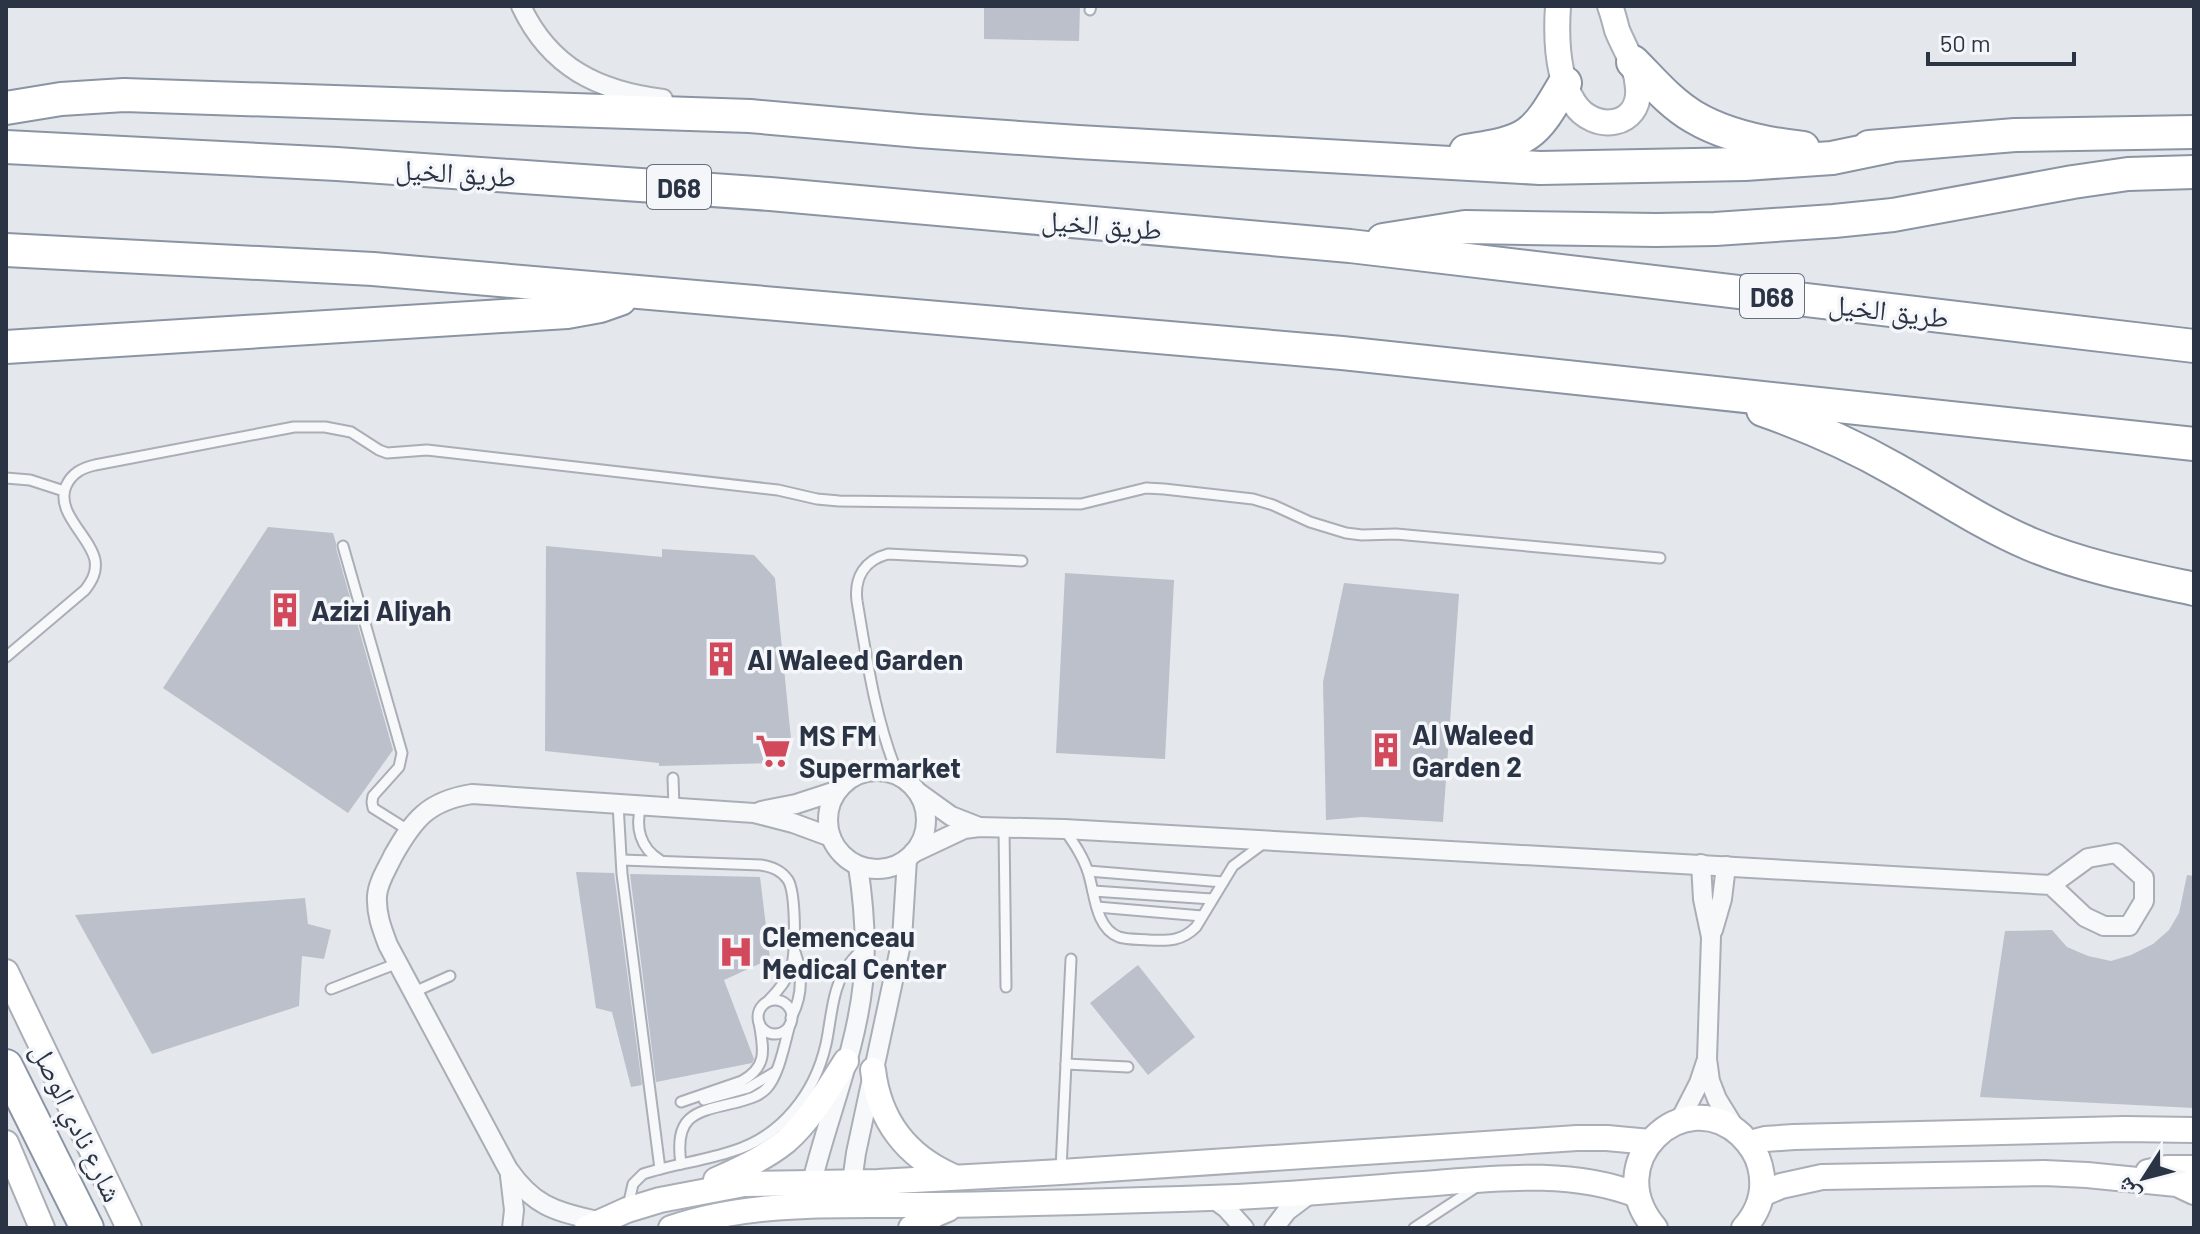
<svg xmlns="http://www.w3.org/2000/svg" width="2200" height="1234" font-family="Barlow,'Noto Naskh Arabic',sans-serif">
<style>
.building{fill:#bbc0ca}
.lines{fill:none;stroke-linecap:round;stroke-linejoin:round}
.lane-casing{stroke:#a9aeb7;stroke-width:13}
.street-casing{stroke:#a9aeb7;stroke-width:22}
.secondary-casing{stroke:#a9aeb7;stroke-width:28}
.highway-casing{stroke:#8b94a3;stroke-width:36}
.lane{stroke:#f7f8fa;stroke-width:9}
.street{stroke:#f7f8fa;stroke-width:18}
.secondary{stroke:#fff;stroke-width:24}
.highway{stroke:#fff;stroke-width:32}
.labels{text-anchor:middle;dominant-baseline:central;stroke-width:7;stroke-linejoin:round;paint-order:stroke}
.shield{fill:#f4f6f9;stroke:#676e7b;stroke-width:2}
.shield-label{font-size:26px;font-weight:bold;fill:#2b3445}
.street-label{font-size:28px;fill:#2b3445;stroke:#f4f6f9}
.poi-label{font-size:28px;font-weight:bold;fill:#2b3445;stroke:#f4f6f9;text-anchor:start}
</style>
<rect width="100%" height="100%" fill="#e4e7ec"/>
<!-- building -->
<g class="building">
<path d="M984 6H1080L1079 41 984 39Z"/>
<path d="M268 527 333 533 336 543V548L393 750 348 813 163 688Z"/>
<path d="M546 546 662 557V549L754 555 775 578 791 739 771 763 659 766V763L545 751Z"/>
<path d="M1065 573 1174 580 1165 759 1056 753Z"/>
<path d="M1344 583 1459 594 1443 822 1362 817 1326 820 1323 682Z"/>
<path d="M576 872 614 873 642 1085 631 1087 612 1012 596 1008Z"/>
<path d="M630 874 760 877 770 959 724 980 754 1059 752 1063 656 1082Z"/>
<path d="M2187 875 2194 876V1108L1980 1097 2005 931 2052 930 2067 947 2088 956 2111 961 2131 955 2153 944 2169 930 2179 913Z"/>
<path d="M305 898 308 924 331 930 324 959 302 956 299 1006 152 1054 75 915Z"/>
<path d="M1138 965 1195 1037 1148 1075 1090 1003Z"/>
</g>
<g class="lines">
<!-- lane casing -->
<g class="lane-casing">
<g id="lane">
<path d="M1090 10 1091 6"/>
<path d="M6 478 30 480 64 491"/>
<path d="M343 546 402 753 399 767 373 796 372 802 373 808 408 830"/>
<path d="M6 657 85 590C92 581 97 572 95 560 90 536 55 513 66 486 72 473 82 468 95 465L294 427H325L351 432 379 450 387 453 427 450 778 490 817 499 839 501 1081 504 1146 488 1164 489 1253 499 1273 505 1310 522 1346 533 1362 535 1396 534 1660 558"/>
<path d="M898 775C875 719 867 660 857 601 854 577 865 560 888 554L1022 561"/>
<path d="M673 778 674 808"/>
<path d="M618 804 622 874 660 1169"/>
<path d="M641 806C635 827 640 848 660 860"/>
<path d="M1004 828 1006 987"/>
<path d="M1064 829C1073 842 1083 856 1088 872 1095 893 1095 928 1119 937 1128 940 1140 939 1150 940 1169 941 1182 941 1196 927L1233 866 1264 843"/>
<path d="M622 860 761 865C772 867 781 870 788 880 796 893 796 953 791 969 786 981 778 991 769 1000"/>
<path d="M1088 871 1223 882"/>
<path d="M1093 891 1212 899"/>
<path d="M1097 907 1202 916"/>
<path d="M331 989 398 963"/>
<path d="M414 992 450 976"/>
<circle cx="775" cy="1017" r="17"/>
<path d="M791 1018C803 996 803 975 795 952"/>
<path d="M1066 1064 1128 1067"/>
<path d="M704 1100 748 1088 775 1072"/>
<path d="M681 1102 742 1081C769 1066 763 1048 759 1022"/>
<path d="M681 1164C674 1114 695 1112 738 1102 748 1099 758 1097 766 1089 779 1076 785 1042 790 1024"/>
<path d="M1061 1169 1071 959"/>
<path d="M628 1206 633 1184 643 1174C673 1164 704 1161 733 1151 782 1136 815 1093 826 1044 831 1021 832 992 844 972 848 963 857 955 863 948"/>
<path d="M1414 1228 1478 1186"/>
</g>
</g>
<!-- street casing -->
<g class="street-casing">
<g id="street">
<path d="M521 6C550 68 599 91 663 99"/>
<circle cx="877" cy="820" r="49"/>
<path d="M919 793 951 816 979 827"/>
<path d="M761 811 796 804 836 791"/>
<path d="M913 853 964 829 979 827 1064 829 2051 885 2088 858 2116 853 2144 878V901L2129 926H2104L2085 917 2051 885"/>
<path d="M1701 864 1703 899 1711 937 1707 1059 1710 1081 1717 1099 1736 1130"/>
<path d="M1713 930 1722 899 1726 866"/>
<path d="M1679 1122 1699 1083 1706 1062"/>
<path d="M510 1176 514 1210 512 1228"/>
<path d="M812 1182C828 1116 856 1051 863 983 867 944 864 905 858 866"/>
<path d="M852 1182 856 1153 902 939 907 859"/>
<path d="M1212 1198 1226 1208 1244 1228"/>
<path d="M601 1222C557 1211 536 1209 508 1169L388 945C382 929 376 914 377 896 378 882 387 869 393 856 414 819 428 801 472 794L754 813 793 823 831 837"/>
<path d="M1274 1228 1287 1211 1311 1193"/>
</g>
</g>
<!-- secondary casing -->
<g class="secondary-casing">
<g id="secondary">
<path d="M1558 6C1556 36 1557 77 1574 103 1594 134 1641 127 1638 88 1637 66 1625 50 1617 30 1615 22 1613 14 1610 6"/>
<path d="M6 972 129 1228"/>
<path d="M873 1070C879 1120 906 1156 952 1176"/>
<path d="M6 1143 42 1228"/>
<path d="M1750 1143 1765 1139 1794 1137 2124 1129 2194 1130"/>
<path d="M2148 1172 2167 1168H2194"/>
<path d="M716 1180C740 1169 765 1158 786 1141 811 1119 828 1089 846 1061"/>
<path d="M1762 1194 1781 1186 1822 1177 2044 1173 2087 1175 2177 1184 2194 1192"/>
<path d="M587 1228 627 1210 660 1200 744 1184 878 1182 1061 1172 1577 1138H1607L1650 1142"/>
<path d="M671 1228C756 1199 847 1206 936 1205 1027 1204 1118 1201 1209 1198 1276 1196 1342 1190 1409 1185 1484 1180 1565 1167 1637 1195"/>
<path d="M911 1228 936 1214 948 1209"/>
<path d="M1655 1228C1598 1162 1684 1082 1741 1135 1750 1144 1757 1153 1760 1166 1766 1189 1760 1210 1744 1228"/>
</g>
</g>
<!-- highway casing -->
<g class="highway-casing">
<g id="highway">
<path d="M1633 62C1652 81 1670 103 1694 117 1726 136 1767 144 1803 148"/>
<path d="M6 108 61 99 124 95 750 116 919 131 1078 142 1540 168 1745 164 1832 158 1890 146"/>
<path d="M6 147 337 164 770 194 1350 246 2194 346"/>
<path d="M1869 147 2015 135 2194 132"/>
<path d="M1466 151C1529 141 1533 138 1565 83"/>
<path d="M1383 240 1465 227 1656 230 1715 229 1834 221 1893 215 2073 182 2128 174 2194 172"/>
<path d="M6 250 373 269 1342 353 2194 444"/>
<path d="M6 347 567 312 600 306 620 299"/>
<path d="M1763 410C1809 426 1854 446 1896 470 1940 495 1983 524 2030 544 2082 566 2138 577 2194 589"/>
<path d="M6 1066 87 1228"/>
</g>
</g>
<!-- lane -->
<use href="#lane" class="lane"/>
<!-- street -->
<use href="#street" class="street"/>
<!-- secondary -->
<use href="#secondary" class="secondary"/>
<!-- highway -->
<use href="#highway" class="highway"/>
</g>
<!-- icons -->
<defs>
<g id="building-bare" transform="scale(2.76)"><path d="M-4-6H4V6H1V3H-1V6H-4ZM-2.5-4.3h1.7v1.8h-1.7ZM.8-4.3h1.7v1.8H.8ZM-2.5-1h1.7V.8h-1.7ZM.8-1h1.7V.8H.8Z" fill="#d1495b" stroke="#f4f6f9" stroke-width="2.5" paint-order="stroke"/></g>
<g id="supermarket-bare" transform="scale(2.76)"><path d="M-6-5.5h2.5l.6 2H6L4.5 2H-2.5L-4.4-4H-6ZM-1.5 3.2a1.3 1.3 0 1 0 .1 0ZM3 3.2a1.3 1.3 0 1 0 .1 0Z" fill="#d1495b" stroke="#f4f6f9" stroke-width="2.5" paint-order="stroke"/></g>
<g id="hospital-bare" transform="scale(2.76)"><path d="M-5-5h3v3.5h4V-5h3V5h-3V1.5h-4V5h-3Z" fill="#d1495b" stroke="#f4f6f9" stroke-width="2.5" paint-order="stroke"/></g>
</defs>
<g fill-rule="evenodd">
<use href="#building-bare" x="285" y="610"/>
<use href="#building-bare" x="721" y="659"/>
<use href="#building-bare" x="1386" y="750"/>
<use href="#supermarket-bare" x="773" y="751"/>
<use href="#hospital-bare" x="736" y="952"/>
</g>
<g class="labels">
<!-- shield labels -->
<g class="shield">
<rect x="647" y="165" width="64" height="44" rx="6"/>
<rect x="1740" y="274" width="64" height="44" rx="6"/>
</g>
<g class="shield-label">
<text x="679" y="187">D68</text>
<text x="1772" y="296">D68</text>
</g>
<!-- street labels -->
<g class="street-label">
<text transform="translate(456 172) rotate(4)">طريق الخيل</text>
<text transform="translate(1102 224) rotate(5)">طريق الخيل</text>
<text transform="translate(1889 310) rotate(7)">طريق الخيل</text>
<text transform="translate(78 1122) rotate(64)">شارع نادي الوصل</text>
</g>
<!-- poi labels -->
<g class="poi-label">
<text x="311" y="610">Azizi Aliyah</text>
<text x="747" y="659">Al Waleed Garden</text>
<text x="1412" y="734">Al Waleed<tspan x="1412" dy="32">Garden 2</tspan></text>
<text x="799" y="735">MS FM<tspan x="799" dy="32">Supermarket</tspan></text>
<text x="762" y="936">Clemenceau<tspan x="762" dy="32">Medical Center</tspan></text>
</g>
</g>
<!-- border -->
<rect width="2200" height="1234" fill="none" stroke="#2b3445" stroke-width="16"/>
<!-- north arrow -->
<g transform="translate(2144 1178) rotate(234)" stroke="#f4f6f9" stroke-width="6" paint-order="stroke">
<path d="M0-6L14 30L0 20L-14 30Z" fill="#2b3445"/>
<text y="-12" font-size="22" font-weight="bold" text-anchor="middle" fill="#2b3445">ش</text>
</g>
<!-- scale -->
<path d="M1928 52v12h146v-12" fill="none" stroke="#2b3445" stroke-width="4"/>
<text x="1940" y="52" font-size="24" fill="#2b3445" stroke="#f4f6f9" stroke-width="6" paint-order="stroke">50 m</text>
</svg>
